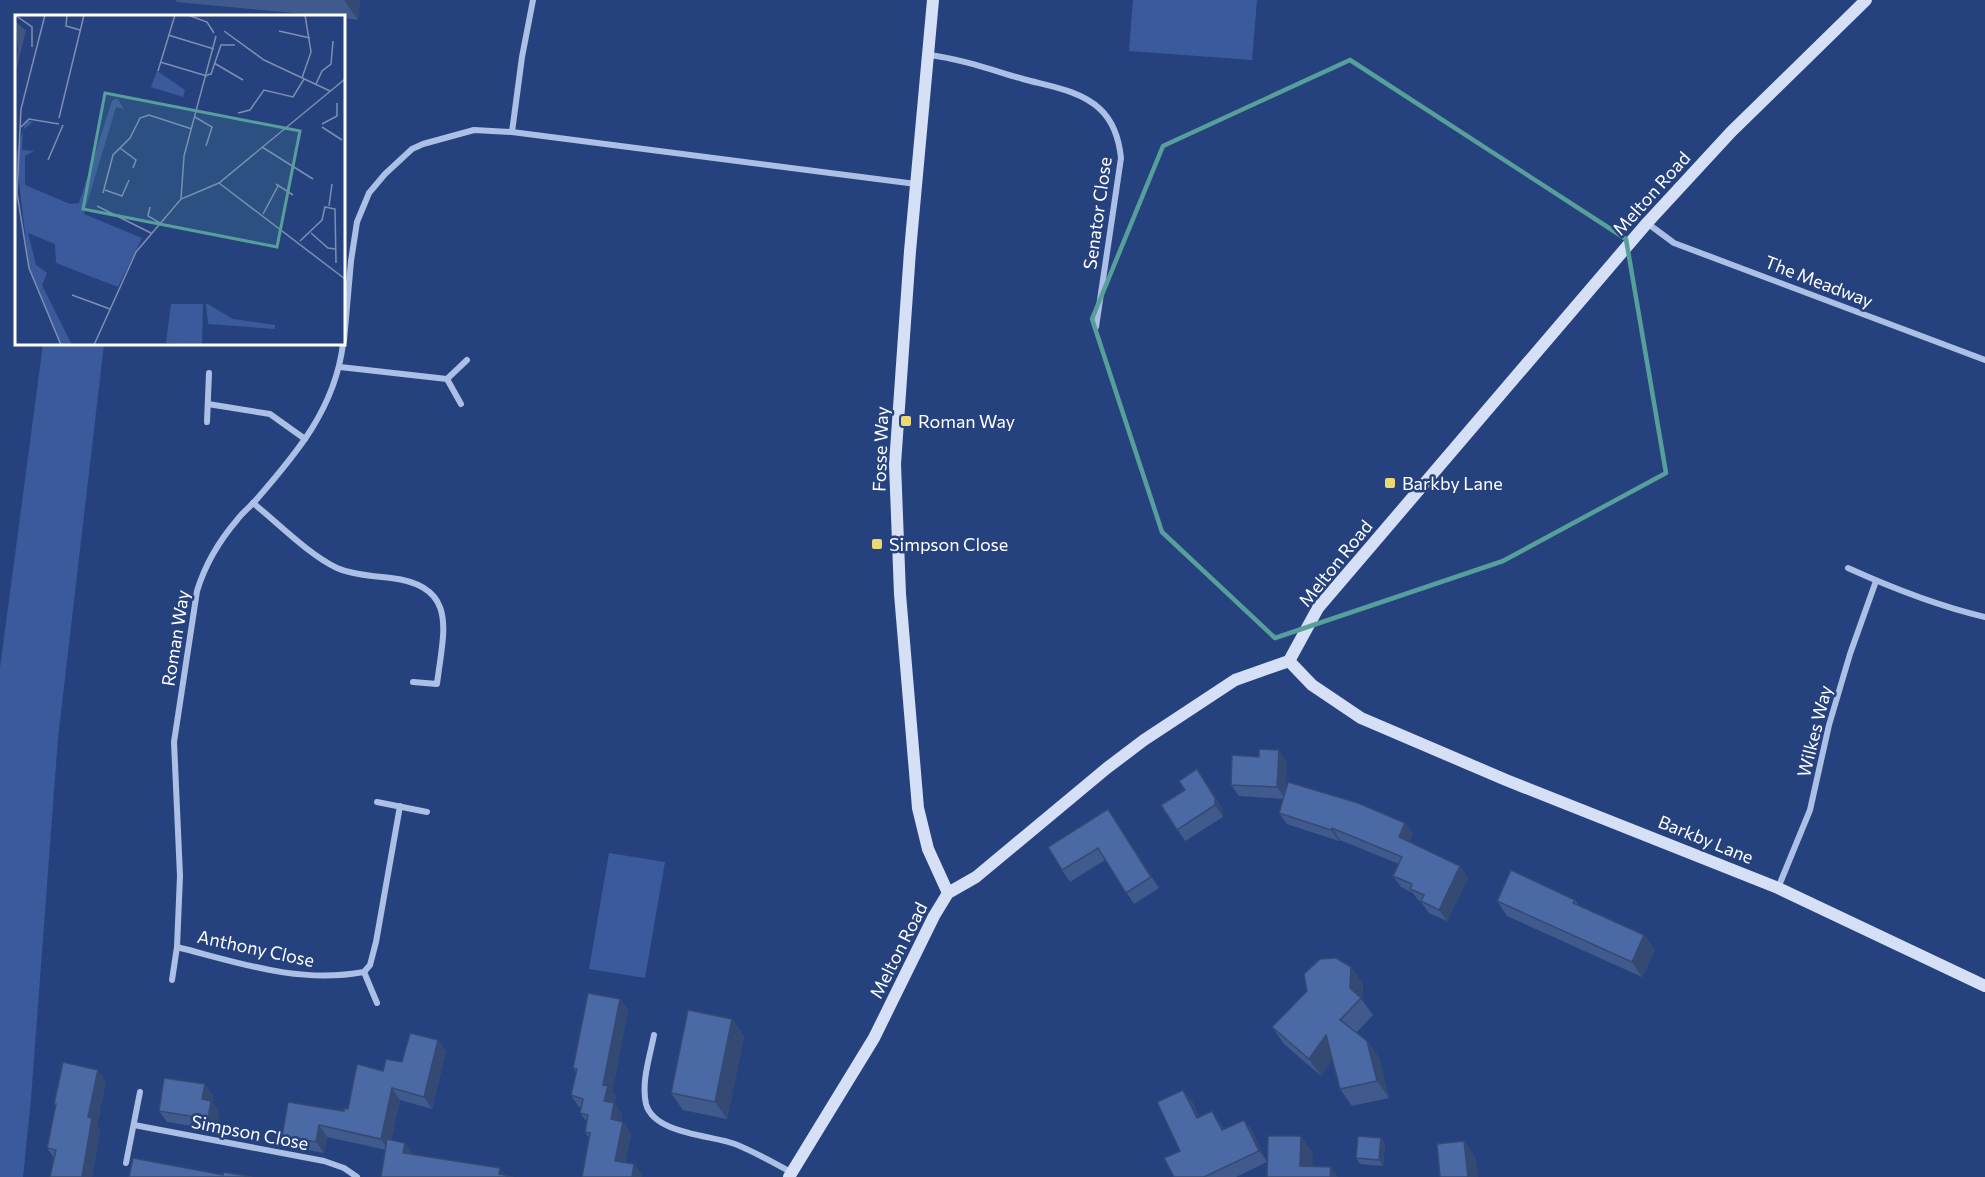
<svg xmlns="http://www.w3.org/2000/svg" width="1985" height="1177" font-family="Commissioner,sans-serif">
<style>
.green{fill:#3a5a9b}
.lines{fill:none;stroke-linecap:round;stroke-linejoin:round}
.street{stroke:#acbfe5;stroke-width:6}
.secondary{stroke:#d5dff5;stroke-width:12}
.wall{fill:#405a8d}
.shaded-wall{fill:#344a73}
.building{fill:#4b69a4;stroke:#344a73;stroke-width:1.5}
.marked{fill:none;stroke:#579f9a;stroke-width:4.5;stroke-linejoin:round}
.poi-dot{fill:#eed872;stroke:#26427e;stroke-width:2}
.labels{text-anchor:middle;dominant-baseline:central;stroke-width:5;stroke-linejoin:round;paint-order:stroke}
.street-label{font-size:18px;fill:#fff;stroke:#26427e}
.poi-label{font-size:18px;fill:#fff;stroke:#26427e;text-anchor:start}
.inset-road{fill:none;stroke:#7d8eb2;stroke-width:1.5}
.view{fill:#579f9a;fill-opacity:0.15;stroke:#579f9a;stroke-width:3}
.inset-edge{fill:none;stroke:#fff;stroke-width:3}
</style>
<rect width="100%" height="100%" fill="#26427e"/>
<!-- green -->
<g class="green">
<path d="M1133 0H1257L1252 60 1129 51Z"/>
<path d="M43 344H104L58 738 31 1099 23 1177H0V668Z"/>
<path d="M609 853 665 862 645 978 589 969Z"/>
</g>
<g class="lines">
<!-- street -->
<g class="street">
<path d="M929 55C961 59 992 70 1023 79 1048 86 1080 90 1100 109 1114 122 1119 139 1121 158L1096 327"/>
<path d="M512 132 522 57 533 0"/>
<path d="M1647 223 1674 243 1985 360"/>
<path d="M344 341 351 261 357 222 369 193 385 174 412 149 423 144 474 130 512 132 916 184"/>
<path d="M340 367 447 379"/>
<path d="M208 404 270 414 305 439"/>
<path d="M461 404 447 379 467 360"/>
<path d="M207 422 209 373"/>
<path d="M253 503C278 523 309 555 337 568 353 575 374 576 391 578 460 586 443 633 437 684L413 682"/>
<path d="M1848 568C1892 588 1938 606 1985 617"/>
<path d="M377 802 427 812"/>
<path d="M1778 888 1810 810 1829 725 1850 654 1876 581"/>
<path d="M177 947C240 963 298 984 364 972L370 965 376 942 400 806"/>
<path d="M364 972 377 1003"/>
<path d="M172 980 177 947 180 876 174 742 197 591C205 565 219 541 237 520 242 513 250 507 256 500 297 453 335 408 343 344"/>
<path d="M654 1035C650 1056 641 1082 646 1104 654 1134 711 1135 735 1144 755 1152 774 1163 793 1173"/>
<path d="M134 1125 324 1161 344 1168 357 1177"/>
<path d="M126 1163 140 1092"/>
</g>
<!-- secondary -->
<g class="secondary">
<path d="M933 0 910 251 895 464 900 594 918 808 928 849 948 893"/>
<path d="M1289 661 1312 685 1361 718 1506 780 1778 888 1985 986"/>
<path d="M789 1177 874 1038 934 916 948 893 976 877 1107 768 1144 740 1235 680 1289 661 1318 608 1647 223 1731 132 1866 0"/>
</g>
</g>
<!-- wall -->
<g class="wall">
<path d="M175 0H360L358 20 344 18V16H326L177 2Z"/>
<path d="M1287 762 1285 792 1405 823 1413 834 1409 842 1460 866 1468 878 1447 921 1429 913 1421 902 1418 900 1413 893 1401 887 1393 876 1399 864 1340 840 1339 841 1287 824 1279 813 1283 799 1239 796 1231 785Z"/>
<path d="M1205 781 1223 810V817L1185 841 1161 805Z"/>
<path d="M1116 821 1159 888 1134 904 1105 860 1070 882 1062 870Z"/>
<path d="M1575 900 1579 906 1644 935 1655 950 1642 977 1507 916 1497 901Z"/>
<path d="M1351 967 1363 984 1362 1000 1373 1015 1356 1033 1367 1041 1379 1058 1389 1098 1352 1106 1340 1089 1332 1060 1321 1076 1284 1044 1272 1027Z"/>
<path d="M620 999 628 1010 612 1092 616 1097 614 1103 622 1115 621 1122H623L631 1134 625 1163 634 1164 642 1176 589 1138 585 1132 587 1122 580 1113 581 1107H579L571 1095 576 1072 573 1068Z"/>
<path d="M732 1019 744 1036 727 1119 683 1110 671 1093Z"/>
<path d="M446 1051 432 1109 400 1100 391 1140 413 1154 500 1168 505 1176 327 1137 324 1153 290 1147 282 1136 348 1109 383 1071 402 1062Z"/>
<path d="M106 1081 97 1125 100 1130 92 1177H50L54 1158 47 1148 56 1107 54 1104Z"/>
<path d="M205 1084 213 1096 212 1102 219 1112 216 1130 167 1122 159 1111Z"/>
<path d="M1192 1101 1199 1117 1220 1123 1224 1129 1244 1120 1252 1131 1267 1162 1236 1177H1174Z"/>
<path d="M1381 1138 1385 1144 1383 1166 1360 1164 1356 1158Z"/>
</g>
<!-- shaded-wall -->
<g class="shaded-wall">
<path d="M344 0H360L358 20Z"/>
<path d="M1279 750 1287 762 1285 799 1277 787Z"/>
<path d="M1197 769 1223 810V817L1215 805Z"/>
<path d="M1108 809 1116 821 1159 888 1151 877Z"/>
<path d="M1405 823 1413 834 1407 849 1399 837Z"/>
<path d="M1332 828 1340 840 1339 841 1331 830Z"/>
<path d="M1460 866 1468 878 1447 921 1439 910Z"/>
<path d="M1644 935 1655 950 1642 977 1632 962Z"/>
<path d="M1351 967 1363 984 1362 1000 1350 988Z"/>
<path d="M620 999 628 1010 612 1092 616 1097 612 1112 604 1101 603 1085Z"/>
<path d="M732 1019 744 1036 727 1119 715 1102Z"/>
<path d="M1326 1035 1338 1052 1321 1076 1309 1059Z"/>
<path d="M438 1040 446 1051 432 1109 424 1097Z"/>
<path d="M1367 1041 1379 1058 1389 1098 1377 1081Z"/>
<path d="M98 1070 106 1081 97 1125 100 1130 92 1177H82L88 1117Z"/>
<path d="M205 1084 213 1096 212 1102 219 1112 216 1130 208 1119 202 1099Z"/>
<path d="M392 1088 400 1100 389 1151 381 1139Z"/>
<path d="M1183 1090 1192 1101 1205 1130 1197 1118Z"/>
<path d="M614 1103 622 1115 619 1130 611 1119Z"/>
<path d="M1212 1111 1220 1123 1230 1142 1222 1130Z"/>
<path d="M1244 1120 1252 1131 1267 1162 1259 1151Z"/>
<path d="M623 1122 631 1134 623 1172 615 1161Z"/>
<path d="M319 1125 327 1137 324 1153 316 1142Z"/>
<path d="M1301 1136 1313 1153 1312 1177 1300 1166Z"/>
<path d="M1381 1138 1385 1144 1383 1166 1379 1160Z"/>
<path d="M1464 1141 1476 1158 1478 1177H1468Z"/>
<path d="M405 1143 413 1154 403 1153Z"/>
<path d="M634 1164 642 1176V1177H632Z"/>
<path d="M1331 1167 1338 1177H1330Z"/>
<path d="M500 1168 506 1177 499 1174Z"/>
</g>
<!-- building -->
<g class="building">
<path d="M1259 749 1279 750 1277 787 1231 785 1232 755 1259 757Z"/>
<path d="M1197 769 1215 798V805L1177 830 1161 805 1185 790 1179 781Z"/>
<path d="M1288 782 1358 803 1405 823 1399 837 1460 866 1439 910 1421 901 1424 895 1410 889 1412 884 1393 876 1402 857 1332 828 1331 830 1279 813Z"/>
<path d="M1108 809 1151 877 1126 893 1098 848 1062 870 1048 847Z"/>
<path d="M1511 870 1575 900 1573 903 1644 935 1632 962 1497 901Z"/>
<path d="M1336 958 1351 967 1350 988 1361 998 1340 1020 1367 1041 1377 1081 1340 1089 1326 1035 1309 1059 1272 1027 1307 991 1304 974 1320 959Z"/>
<path d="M588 993 620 999 603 1085 608 1086 604 1101 614 1103 611 1119 623 1122 615 1161 634 1164 632 1177H582L590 1133 585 1132 588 1115 580 1113 583 1099 571 1095 577 1069 573 1068Z"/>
<path d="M688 1010 732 1019 715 1102 671 1093Z"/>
<path d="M410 1033 438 1040 424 1097 392 1088 381 1139 319 1125 316 1142 282 1136 288 1102 344 1111V1108L348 1109 357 1064 383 1071 386 1059 402 1062Z"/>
<path d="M63 1062 98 1070 88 1117 92 1118 82 1177H50L56 1150 47 1148 56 1104H54Z"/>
<path d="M164 1078 205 1084 202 1099 211 1101 208 1119 159 1111Z"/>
<path d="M1183 1090 1197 1118 1212 1111 1222 1130 1244 1120 1259 1151 1204 1177H1174L1164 1158 1180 1151 1157 1102Z"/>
<path d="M1268 1136H1301L1300 1166 1331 1167 1330 1177H1267Z"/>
<path d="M1358 1136 1381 1138 1379 1160 1356 1158Z"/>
<path d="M387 1139 405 1143 403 1153 500 1168 499 1174 513 1177H381Z"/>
<path d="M1464 1141 1468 1177H1440L1437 1144Z"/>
<path d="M133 1158 223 1175 224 1172 253 1177H129Z"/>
</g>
<!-- marked area -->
<path class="marked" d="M1350 60 1626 239 1666 473 1503 561 1275 638 1162 532 1092 319 1163 146Z"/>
<!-- markers -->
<g class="poi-dot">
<rect x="900" y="415" width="12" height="12" rx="3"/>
<rect x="1384" y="477" width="12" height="12" rx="3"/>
<rect x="871" y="538" width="12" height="12" rx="3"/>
</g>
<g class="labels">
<!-- street labels -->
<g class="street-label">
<text transform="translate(1651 193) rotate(-48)">Melton Road</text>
<text transform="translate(1097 213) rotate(-82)">Senator Close</text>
<text transform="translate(1819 281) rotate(21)">The Meadway</text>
<text transform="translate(880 449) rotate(-88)">Fosse Way</text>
<text transform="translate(1335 563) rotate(-51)">Melton Road</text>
<text transform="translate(175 638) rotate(-81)">Roman Way</text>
<text transform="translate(1814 731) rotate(-76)">Wilkes Way</text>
<text transform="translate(1706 839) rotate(22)">Barkby Lane</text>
<text transform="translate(256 948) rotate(12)">Anthony Close</text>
<text transform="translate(898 950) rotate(-63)">Melton Road</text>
<text transform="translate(250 1132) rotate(11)">Simpson Close</text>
</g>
<!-- poi labels -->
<g class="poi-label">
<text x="918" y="421">Roman Way</text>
<text x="1402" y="483">Barkby Lane</text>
<text x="889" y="544">Simpson Close</text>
</g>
</g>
<!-- overview -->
<g transform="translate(15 15)">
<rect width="330" height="330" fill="#26427e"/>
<path d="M142 56 170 75 168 82 136 72ZM102 83 109 94 101 92 69 199 127 223 103 272 41 248 40 229 13 218 21 250 32 258 27 270 57 330H46L14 253 1 141 11 105 18 107 8 115 7 135 19 136 10 141V170L55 189 64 188 97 86ZM191 288 218 304 260 310V314L193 309ZM156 289H188L187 330 151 328Z" fill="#3a5a9b"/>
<path d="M0 6 11 16 0 59 3 36Z" fill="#405580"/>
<path class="inset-road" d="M0 0 17 12V32M30 0 6 94 2 178 14 253 46 330M52 0 51 11 65 15M173 0 192 7 199 18M209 16 249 45 315 76M264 16 295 23M153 20 199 34M145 47 192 61M199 48 228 65M143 56 160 0M192 60 196 59 206 30H220M287 63 296 37 290 0M301 69 307 56 316 49 318 26M223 98 235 95 249 75 278 82 289 64M180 102 197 112 191 131M44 103 69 0M307 109 322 101V88M6 112 14 104 44 109M307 112 327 125M247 132 298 164M105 133 121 145 118 153M33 145 48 110M204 168 330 264M261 169 278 180M90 175 107 181 114 165M88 178 98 140 115 123 125 103 134 100 177 114M166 184 169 141 201 21M82 191 136 218M314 191 317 169M135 192 133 201 145 208M248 199 263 171M296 218 313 233 321 234M285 226 307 205 310 192 320 194 321 248M57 280 95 294M79 330 121 237 166 184 204 168 330 64"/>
<path class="view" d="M90 78 285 116 262 232 68 194Z"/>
<rect width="330" height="330" class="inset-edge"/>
</g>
</svg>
